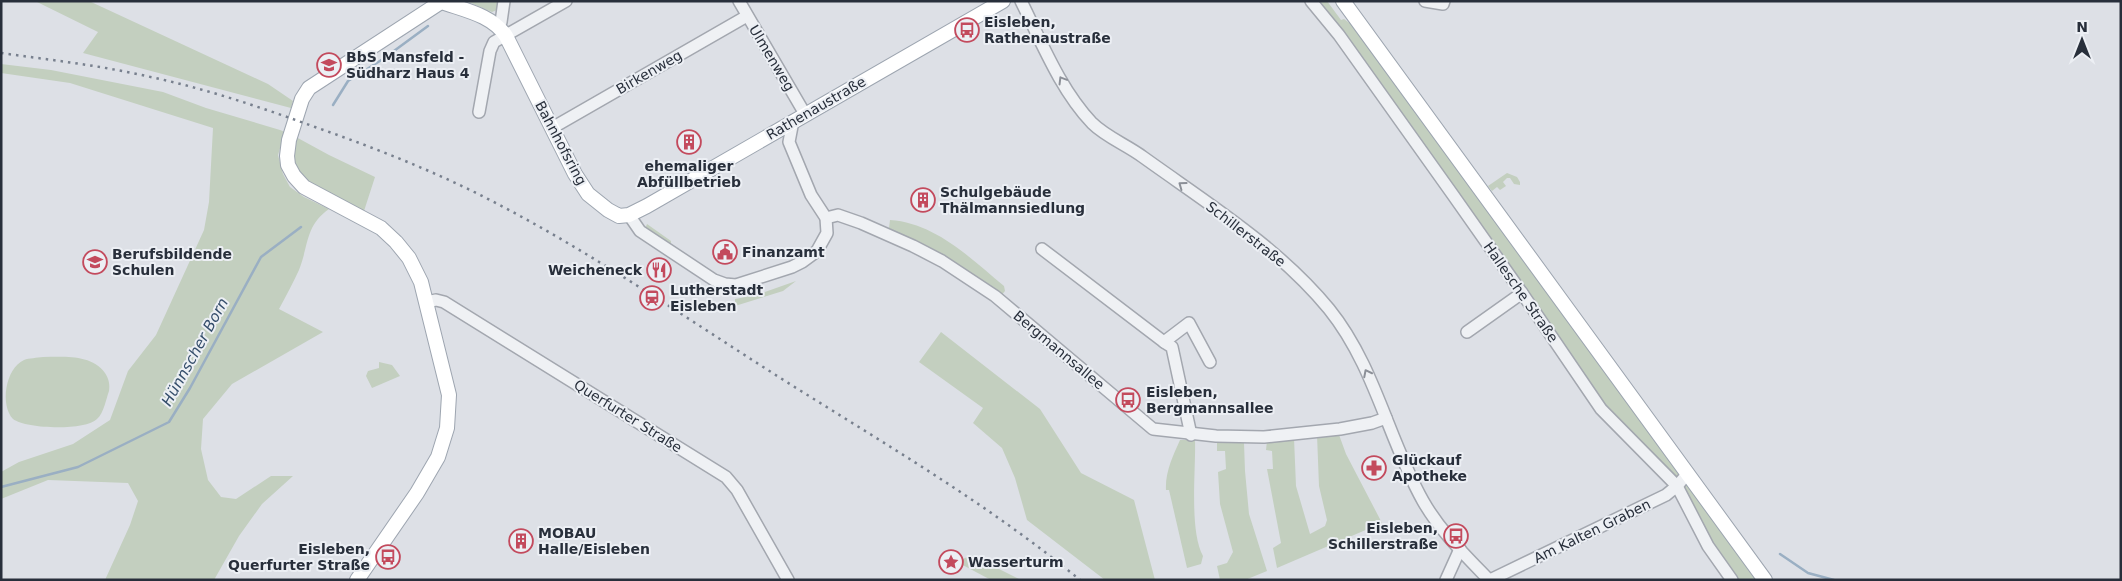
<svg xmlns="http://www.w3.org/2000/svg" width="2122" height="581" font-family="'DejaVu Sans',sans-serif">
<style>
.green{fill:#c3cfbf}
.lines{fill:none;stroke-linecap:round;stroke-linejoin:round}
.stream{stroke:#9aafc3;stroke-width:2.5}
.minor-casing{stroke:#a3a7af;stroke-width:14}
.major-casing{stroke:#9da5b0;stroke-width:16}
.minor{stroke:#eff1f4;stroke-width:11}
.major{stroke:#fff;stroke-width:14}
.rail{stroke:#78808e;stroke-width:2.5;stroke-dasharray:2.5 5;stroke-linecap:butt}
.oneway{stroke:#8c9098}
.labels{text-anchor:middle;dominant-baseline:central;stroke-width:4;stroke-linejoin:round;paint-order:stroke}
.poi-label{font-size:14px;font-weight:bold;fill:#282f3b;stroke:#eceff4;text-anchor:start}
.street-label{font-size:14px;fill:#282f3b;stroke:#eceff4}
.water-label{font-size:15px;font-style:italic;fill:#354e6b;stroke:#eceff4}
</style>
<rect width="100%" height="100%" fill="#dde0e6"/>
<!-- green -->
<g class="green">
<path d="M35 1H89L268 84 293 101 291 108 83 53 98 32Z"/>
<path d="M466 1H503L502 8 492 12Z"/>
<path d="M1315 1H1327L1341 20 1344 19 1359 30 1760 580H1738L1706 536 1683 491 1603 404Z"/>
<path d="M1 64 51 70 163 92 206 108 280 130 285 132 278 155 283 174 290 187 304 197 329 209C305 226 309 245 299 270 293 283 286 296 279 309L323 332 232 384 203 419 201 449 208 480 221 497 236 499 271 476H293L262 504 239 536 214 580H105L130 525 138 501 128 483 48 480 1 499V472L19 462 73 444 110 420 128 371 156 335 204 230 209 202 213 128 70 83 1 73Z"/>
<path d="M296 137 329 155 375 177 364 211H359C336 199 297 188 292 160 290 153 294 143 296 137Z"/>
<path d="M1507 173 1517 177 1520 182V185L1514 184 1510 178H1507L1503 182 1506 186 1500 190 1497 187 1492 191 1488 186Z"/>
<path d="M890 220C936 223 971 259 1004 286L1005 291 1000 297 931 249 889 228Z"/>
<path d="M647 224 671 241V245L645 229Z"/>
<path d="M796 281 783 291 735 306V299L756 295Z"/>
<path d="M941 332 1040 409 1081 473 1134 500 1155 580H1105L1027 520 1015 478 1002 448 973 423 983 408 919 362Z"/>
<path d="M43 357C64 357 91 354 105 373 109 379 110 385 109 391 106 399 104 413 97 419 85 431 26 429 13 419 0 405 5 369 24 360 29 358 37 358 43 357Z"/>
<path d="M379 362 392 365 400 376 372 388 366 376 368 371 379 368Z"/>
<path d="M1338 432 1346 454 1382 523 1277 568 1273 548 1281 543 1267 469H1273L1272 451 1266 450 1267 441 1294 438 1296 486 1310 534 1325 526 1327 520 1319 486 1317 435Z"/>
<path d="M1180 440H1195C1196 471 1189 530 1203 556L1201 564 1187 568 1169 490H1166C1165 472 1173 456 1180 440Z"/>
<path d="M1217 442 1244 443 1245 471 1249 514 1267 571 1245 580H1220L1217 566 1227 563 1233 552 1220 504 1218 472 1226 469 1225 451H1217Z"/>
<path d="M971 555 1021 580H991L957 562Z"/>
</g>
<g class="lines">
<!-- stream -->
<g class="stream">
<path d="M333 105 348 81 383 59 428 26"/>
<path d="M1 487 78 467 169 422 190 388 261 257 301 227"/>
<path d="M1780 554 1808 573 1834 580"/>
</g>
<!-- minor casing -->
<g class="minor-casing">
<g id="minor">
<path d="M739 1 805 114"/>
<path d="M1021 1C1042 43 1060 89 1092 123 1106 137 1127 145 1143 157 1207 203 1278 247 1329 309 1375 366 1388 439 1423 501 1440 531 1465 555 1489 580"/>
<path d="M1311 1 1339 35 1453 195 1522 293 1601 409 1677 486 1708 546 1732 580"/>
<path d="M1425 1 1443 4 1444 1"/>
<path d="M499 25 501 22 504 1"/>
<path d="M479 112 490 51 494 42 566 1"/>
<path d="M552 128 747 16"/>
<path d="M629 215 640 231 714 280 725 284 736 285 792 267 802 262 817 251 827 233 826 218 811 195 789 142 793 121"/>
<path d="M826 218 838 215 861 223 913 246 942 261 995 296 1153 429 1216 436 1264 437 1340 429 1372 423 1386 418"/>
<path d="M1042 249 1164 342 1172 347 1191 435"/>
<path d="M426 302 436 300 444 302 726 477 737 490 788 580"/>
<path d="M1467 332 1522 293"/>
<path d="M1164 342 1189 323 1210 362"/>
<path d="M1446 580 1460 549"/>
<path d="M1490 580 1666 495 1677 486 1688 473"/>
</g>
</g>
<!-- major casing -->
<g class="major-casing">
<g id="major">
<path d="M439 1C463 10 491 14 506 36L575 174 588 194 608 210 619 216 629 215 647 206 1003 1"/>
<path d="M1343 1 1765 580"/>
<path d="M357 580 417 493 438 457 447 428 449 395 421 282 409 258 396 242 381 228 304 187 294 176 288 165 287 156 289 140 302 99 309 88 441 2"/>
</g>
</g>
<!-- minor -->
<use href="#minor" class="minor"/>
<!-- major -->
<use href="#major" class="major"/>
<!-- rail -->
<path class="rail" d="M1 53C50 60 98 65 146 76 204 88 260 107 315 127 375 148 434 171 490 200 591 252 686 318 782 379 883 443 987 503 1080 580"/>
</g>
<!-- one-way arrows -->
<defs><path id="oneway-chevron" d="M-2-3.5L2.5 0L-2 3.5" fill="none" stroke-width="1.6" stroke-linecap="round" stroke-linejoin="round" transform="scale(1.25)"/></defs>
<g class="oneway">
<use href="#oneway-chevron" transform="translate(1062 80) rotate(-121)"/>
<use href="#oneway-chevron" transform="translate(1182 185) rotate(-144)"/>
<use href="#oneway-chevron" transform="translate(1367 373) rotate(-117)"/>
</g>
<!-- icons -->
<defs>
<g id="bus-ring" transform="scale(1.25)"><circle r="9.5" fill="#eceff4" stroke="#c34a5d" stroke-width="1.5"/><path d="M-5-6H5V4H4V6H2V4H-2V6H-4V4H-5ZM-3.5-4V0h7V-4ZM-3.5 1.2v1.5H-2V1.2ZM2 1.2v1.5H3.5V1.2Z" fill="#c34a5d"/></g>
<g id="school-ring" transform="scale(1.25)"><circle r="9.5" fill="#eceff4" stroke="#c34a5d" stroke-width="1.5"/><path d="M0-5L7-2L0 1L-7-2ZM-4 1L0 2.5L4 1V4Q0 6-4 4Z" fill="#c34a5d"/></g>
<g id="building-ring" transform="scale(1.25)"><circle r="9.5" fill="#eceff4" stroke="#c34a5d" stroke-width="1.5"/><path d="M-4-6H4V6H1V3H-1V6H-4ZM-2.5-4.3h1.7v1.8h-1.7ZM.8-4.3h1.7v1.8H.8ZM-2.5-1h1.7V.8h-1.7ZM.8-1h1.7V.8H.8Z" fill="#c34a5d"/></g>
<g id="civic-ring" transform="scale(1.25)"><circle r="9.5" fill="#eceff4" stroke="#c34a5d" stroke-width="1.5"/><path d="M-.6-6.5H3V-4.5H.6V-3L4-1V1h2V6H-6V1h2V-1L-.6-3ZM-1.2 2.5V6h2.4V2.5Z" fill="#c34a5d"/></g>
<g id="restaurant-ring" transform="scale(1.25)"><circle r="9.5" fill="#eceff4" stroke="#c34a5d" stroke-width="1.5"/><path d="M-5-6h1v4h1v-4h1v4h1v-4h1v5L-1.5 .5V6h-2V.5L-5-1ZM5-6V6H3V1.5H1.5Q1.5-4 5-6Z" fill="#c34a5d"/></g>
<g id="station-ring" transform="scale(1.25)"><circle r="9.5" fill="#eceff4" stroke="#c34a5d" stroke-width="1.5"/><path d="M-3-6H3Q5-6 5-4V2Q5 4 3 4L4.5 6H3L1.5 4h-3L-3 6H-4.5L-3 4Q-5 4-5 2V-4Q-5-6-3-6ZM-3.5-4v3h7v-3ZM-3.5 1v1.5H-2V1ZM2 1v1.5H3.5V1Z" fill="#c34a5d"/></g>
<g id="pharmacy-ring" transform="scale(1.25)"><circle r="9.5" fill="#eceff4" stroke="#c34a5d" stroke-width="1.5"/><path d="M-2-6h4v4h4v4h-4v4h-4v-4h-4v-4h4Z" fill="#c34a5d"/></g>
<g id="sight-ring" transform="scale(1.25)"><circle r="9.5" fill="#eceff4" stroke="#c34a5d" stroke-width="1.5"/><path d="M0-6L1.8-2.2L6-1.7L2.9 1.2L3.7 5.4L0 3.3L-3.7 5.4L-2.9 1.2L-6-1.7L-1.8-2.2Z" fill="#c34a5d"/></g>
</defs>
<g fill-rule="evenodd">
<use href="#bus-ring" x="967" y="30"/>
<use href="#school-ring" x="329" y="65"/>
<use href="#building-ring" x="689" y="142"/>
<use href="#building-ring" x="923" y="200"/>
<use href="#civic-ring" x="725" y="252"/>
<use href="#school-ring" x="95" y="262"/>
<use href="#restaurant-ring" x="659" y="270"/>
<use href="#station-ring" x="652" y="298"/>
<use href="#bus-ring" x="1128" y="400"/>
<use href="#pharmacy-ring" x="1374" y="468"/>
<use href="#bus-ring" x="1456" y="536"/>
<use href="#building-ring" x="521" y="541"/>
<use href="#bus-ring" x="388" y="557"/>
<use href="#sight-ring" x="951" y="562"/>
</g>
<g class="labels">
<!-- poi labels -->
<g class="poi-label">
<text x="984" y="22">Eisleben,<tspan x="984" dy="16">Rathenaustraße</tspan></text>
<text x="346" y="57">BbS Mansfeld -<tspan x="346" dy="16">Südharz Haus 4</tspan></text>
<text x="689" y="166" text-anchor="middle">ehemaliger<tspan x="689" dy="16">Abfüllbetrieb</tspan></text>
<text x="940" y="192">Schulgebäude<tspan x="940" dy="16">Thälmannsiedlung</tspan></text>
<text x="742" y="252">Finanzamt</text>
<text x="112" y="254">Berufsbildende<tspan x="112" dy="16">Schulen</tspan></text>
<text x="642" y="270" text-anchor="end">Weicheneck</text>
<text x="670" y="290">Lutherstadt<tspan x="670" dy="16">Eisleben</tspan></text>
<text x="1146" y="392">Eisleben,<tspan x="1146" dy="16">Bergmannsallee</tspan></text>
<text x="1392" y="460">Glückauf<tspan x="1392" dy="16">Apotheke</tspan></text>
<text x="1438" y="528" text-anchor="end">Eisleben,<tspan x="1438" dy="16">Schillerstraße</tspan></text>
<text x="538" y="533">MOBAU<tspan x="538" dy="16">Halle/Eisleben</tspan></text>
<text x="370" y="549" text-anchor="end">Eisleben,<tspan x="370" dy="16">Querfurter Straße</tspan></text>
<text x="968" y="562">Wasserturm</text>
</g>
<!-- street labels -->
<g class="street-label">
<text transform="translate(772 58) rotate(59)">Ulmenweg</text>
<text transform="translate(649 72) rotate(-30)">Birkenweg</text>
<text transform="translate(816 108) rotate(-30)">Rathenaustraße</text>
<text transform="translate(561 143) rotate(62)">Bahnhofsring</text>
<text transform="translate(1246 234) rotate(38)">Schillerstraße</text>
<text transform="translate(1521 292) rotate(55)">Hallesche Straße</text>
<text transform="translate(1059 350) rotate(40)">Bergmannsallee</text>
<text transform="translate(628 416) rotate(32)">Querfurter Straße</text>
<text transform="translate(1592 531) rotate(-26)">Am Kalten Graben</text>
</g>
<!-- water labels -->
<g class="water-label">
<text transform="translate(195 352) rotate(-61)">Hünnscher Born</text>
</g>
</g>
<!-- border -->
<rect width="2122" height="581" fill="none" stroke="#282f3b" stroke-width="5"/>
<!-- north arrow -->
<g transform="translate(2082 40)" stroke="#eceff4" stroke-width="4" paint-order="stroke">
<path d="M0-4L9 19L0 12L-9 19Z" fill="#282f3b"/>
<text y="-8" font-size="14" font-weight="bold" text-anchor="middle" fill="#282f3b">N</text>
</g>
</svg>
